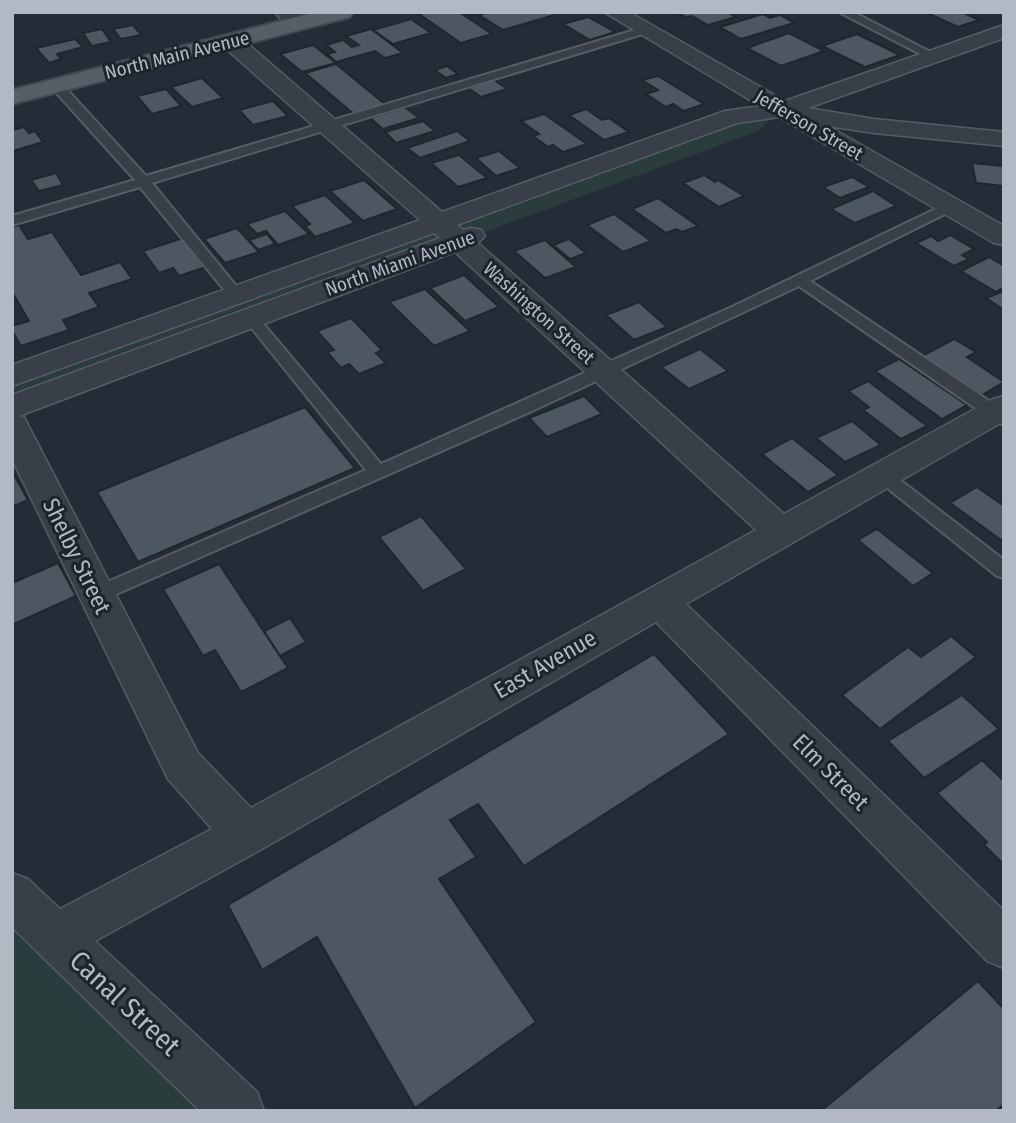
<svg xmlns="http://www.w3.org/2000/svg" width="1016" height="1123" font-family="'Fira Sans Condensed',sans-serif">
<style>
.green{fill:#2a3c3c}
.building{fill:#4d5762;stroke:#1f262e;stroke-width:2}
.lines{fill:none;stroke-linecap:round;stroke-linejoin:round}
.service-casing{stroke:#565c65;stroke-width:4}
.minor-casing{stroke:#565c65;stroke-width:3}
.primary-casing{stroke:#414851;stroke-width:4}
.service{fill:#383f48;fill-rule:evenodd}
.minor{fill:#383f48;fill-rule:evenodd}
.primary{fill:#565e68;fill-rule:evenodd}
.labels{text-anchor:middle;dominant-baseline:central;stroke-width:6;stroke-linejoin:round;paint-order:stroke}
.far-street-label{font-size:19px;fill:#b3b9c4;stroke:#1d242c}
.street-label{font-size:23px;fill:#b3b9c4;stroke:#1d242c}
.near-street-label{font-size:28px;fill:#b3b9c4;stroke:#1d242c}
</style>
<rect width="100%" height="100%" fill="#242d37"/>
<!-- green -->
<g class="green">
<path d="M781 110 758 131 12 407V376L733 116Z"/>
<path d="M12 895 238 1111H12Z"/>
</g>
<!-- building -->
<g class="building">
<path d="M426 12H459L492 34 461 43 419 14Z"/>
<path d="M489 12H555L558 14 503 30 479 15Z"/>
<path d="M686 12H727L736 17 708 25 692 16 686 17 680 14Z"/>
<path d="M925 12H962L979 20 958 27Z"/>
<path d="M763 14 770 18 780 15 794 23 741 39 720 27Z"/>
<path d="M588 17 615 32 590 40 563 24Z"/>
<path d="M411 19 431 33 393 44 373 30Z"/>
<path d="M133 25 141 35 121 39 113 29Z"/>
<path d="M102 29 111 42 92 46 83 33Z"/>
<path d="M371 29 403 53 385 58 375 51 336 62 327 54 335 52 326 45 343 40 352 47 359 45 346 36Z"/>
<path d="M789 33 824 51 781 66 747 48Z"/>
<path d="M857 34 900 55 865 67 822 46Z"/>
<path d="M75 39 83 47 57 54 61 59 49 63 36 48Z"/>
<path d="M313 45 336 63 302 72 280 54Z"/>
<path d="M336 64 386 105 355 115 305 73Z"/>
<path d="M447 66 458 74 446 78 435 70Z"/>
<path d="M658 76 704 104 684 111 673 104 666 107 646 94 658 90 642 80Z"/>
<path d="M202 78 223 98 192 107 171 87Z"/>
<path d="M493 79 507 89 481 97 468 88Z"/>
<path d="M166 89 181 106 152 114 137 96Z"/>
<path d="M273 101 288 116 253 125 239 110Z"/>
<path d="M405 107 419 118 383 129 370 118Z"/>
<path d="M586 109 602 120 609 118 629 132 604 140 569 115Z"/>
<path d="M544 114 587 144 563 152 553 145 548 147 533 136 539 134 521 121Z"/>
<path d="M423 121 435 131 396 143 385 132Z"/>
<path d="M24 127 29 133 35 131 43 142 13 151 12 130Z"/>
<path d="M457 131 470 141 420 158 407 148Z"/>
<path d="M499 151 520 168 496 176 476 158Z"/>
<path d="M459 155 487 178 458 187 431 163Z"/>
<path d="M972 163 1004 166V186L976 183Z"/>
<path d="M56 173 63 185 39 191 31 180Z"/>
<path d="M704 175 715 182 718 180 744 196 719 207 683 183Z"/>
<path d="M852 177 869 187 840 198 823 187Z"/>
<path d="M364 180 397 209 363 221 330 191Z"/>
<path d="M873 191 896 206 855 223 831 209Z"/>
<path d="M325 195 355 223 315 237 305 226 310 224 292 206Z"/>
<path d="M658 198 698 226 682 232 676 229 666 233 632 209Z"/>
<path d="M285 211 309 234 278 245 266 231 257 234 247 224Z"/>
<path d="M614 214 651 241 623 252 587 225Z"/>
<path d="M19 225 28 239 52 232 81 275 120 262 132 279 89 293 99 307 63 320 69 330 21 346 12 331V326L29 321 12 292V227Z"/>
<path d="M237 228 259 252 225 263 204 239Z"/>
<path d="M267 234 275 244 258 250 249 240Z"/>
<path d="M950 235 974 249 962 255 969 259 954 266 916 243 931 236 938 241Z"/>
<path d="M183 238 206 267 179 276 173 268 159 273 143 251Z"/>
<path d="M569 239 586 253 570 259 553 245Z"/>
<path d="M545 240 576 267 545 278 514 251Z"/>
<path d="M989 257 1004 266V287L996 292 961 271Z"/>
<path d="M464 275 499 307 465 321 430 288Z"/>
<path d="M425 289 470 331 434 346 389 302Z"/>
<path d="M1004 291V310L986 298Z"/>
<path d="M639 302 667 327 634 340 606 315Z"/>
<path d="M351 318 382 350 376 353 386 363 359 374 349 364 341 368 327 352 334 350 317 331Z"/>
<path d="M954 339 976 352 967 357 1004 382 982 395 922 356Z"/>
<path d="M700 349 728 371 689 389 661 367Z"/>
<path d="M899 359 967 405 942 419 875 371Z"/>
<path d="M868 381 927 426 901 439 863 410 869 407 848 391Z"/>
<path d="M584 396 602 414 547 437 529 418Z"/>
<path d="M305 407 355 468 138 562 97 492Z"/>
<path d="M852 421 881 445 845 462 816 438Z"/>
<path d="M792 438 838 475 808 492 762 454Z"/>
<path d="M12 471 28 500 12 507Z"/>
<path d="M977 487 1004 506V538L1001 540 950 503Z"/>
<path d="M421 516 466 569 423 591 379 537Z"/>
<path d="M877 529 933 573 913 586 858 540Z"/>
<path d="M58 563 76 596 12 625V583Z"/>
<path d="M219 564 288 668 241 692 215 650 203 656 163 589Z"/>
<path d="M290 618 306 642 280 656 264 631Z"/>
<path d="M951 636 976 657 880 729 842 695 908 647 921 657Z"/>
<path d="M654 654 729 734 524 866 478 804 450 820 476 857 439 879 536 1022 415 1108 317 937 262 970 228 905Z"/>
<path d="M962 695 999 729 924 778 888 741Z"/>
<path d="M982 760 1004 781V865L984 845 987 842 937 793Z"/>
<path d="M978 981 1004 1009V1104L996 1111H821Z"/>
</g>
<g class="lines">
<!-- service casing -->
<g class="service-casing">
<g id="service">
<path d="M839 12H853L938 56 928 58Z"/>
<path d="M645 27 651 30 649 32 152 183 241 292 244 295 241 298H231L140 187 12 225V216L135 180 53 89V83H61L146 176Z"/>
<path d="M950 202 957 206 955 209 810 281 1004 411V424L997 423 799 286 532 411 103 600 96 603 89 600 86 595 89 590 366 470 246 321 243 318 246 315H256L381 464 734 306Z"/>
<path d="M881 468 887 470 1004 560V578L997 576 875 478 872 474 875 470Z"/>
</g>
</g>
<!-- minor casing -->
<g class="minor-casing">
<g id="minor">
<path d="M275 12H298L309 23 306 27C293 31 283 23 275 12Z"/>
<path d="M604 12H629L785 101 1004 25V38L808 108 874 119 1004 132V146L874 133 828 126 1004 226V245L994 243 779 117 737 123 457 225 463 230 471 228 481 230 485 236 478 243 784 514 993 399 1004 396V421L686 604 1004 911V968L987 961 656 622 262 849 95 941 257 1092 264 1111H200L12 927V873L28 879 60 909 212 829 168 779 12 459V395L440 238 434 233 12 386V365L420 220 224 47 221 42 224 37H240L442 212 725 111 760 106ZM455 252 756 530 251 808 198 753 28 425 24 417 19 416Z"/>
</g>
</g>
<!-- primary casing -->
<g class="primary-casing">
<path id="primary" d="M316 12H353L350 17 12 104V90Z"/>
</g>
<!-- service -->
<use href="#service" class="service"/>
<!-- minor -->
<use href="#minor" class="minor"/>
<!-- primary -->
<use href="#primary" class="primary"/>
</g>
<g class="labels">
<!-- far-street labels -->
<g class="far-street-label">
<text transform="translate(177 55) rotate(-14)">North Main Avenue</text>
<text transform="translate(809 125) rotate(30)">Jefferson Street</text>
<text transform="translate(400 263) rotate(-20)">North Miami Avenue</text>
<text transform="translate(539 313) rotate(42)">Washington Street</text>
</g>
<!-- street labels -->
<g class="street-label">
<text transform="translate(77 556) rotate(64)">Shelby Street</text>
<text transform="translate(545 664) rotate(-30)">East Avenue</text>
<text transform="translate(831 772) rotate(45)">Elm Street</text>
</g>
<!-- near-street labels -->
<g class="near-street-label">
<text transform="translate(125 1003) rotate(43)">Canal Street</text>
</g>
</g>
<!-- border -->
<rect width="1016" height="1123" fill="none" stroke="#b3b9c4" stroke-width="28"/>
</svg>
